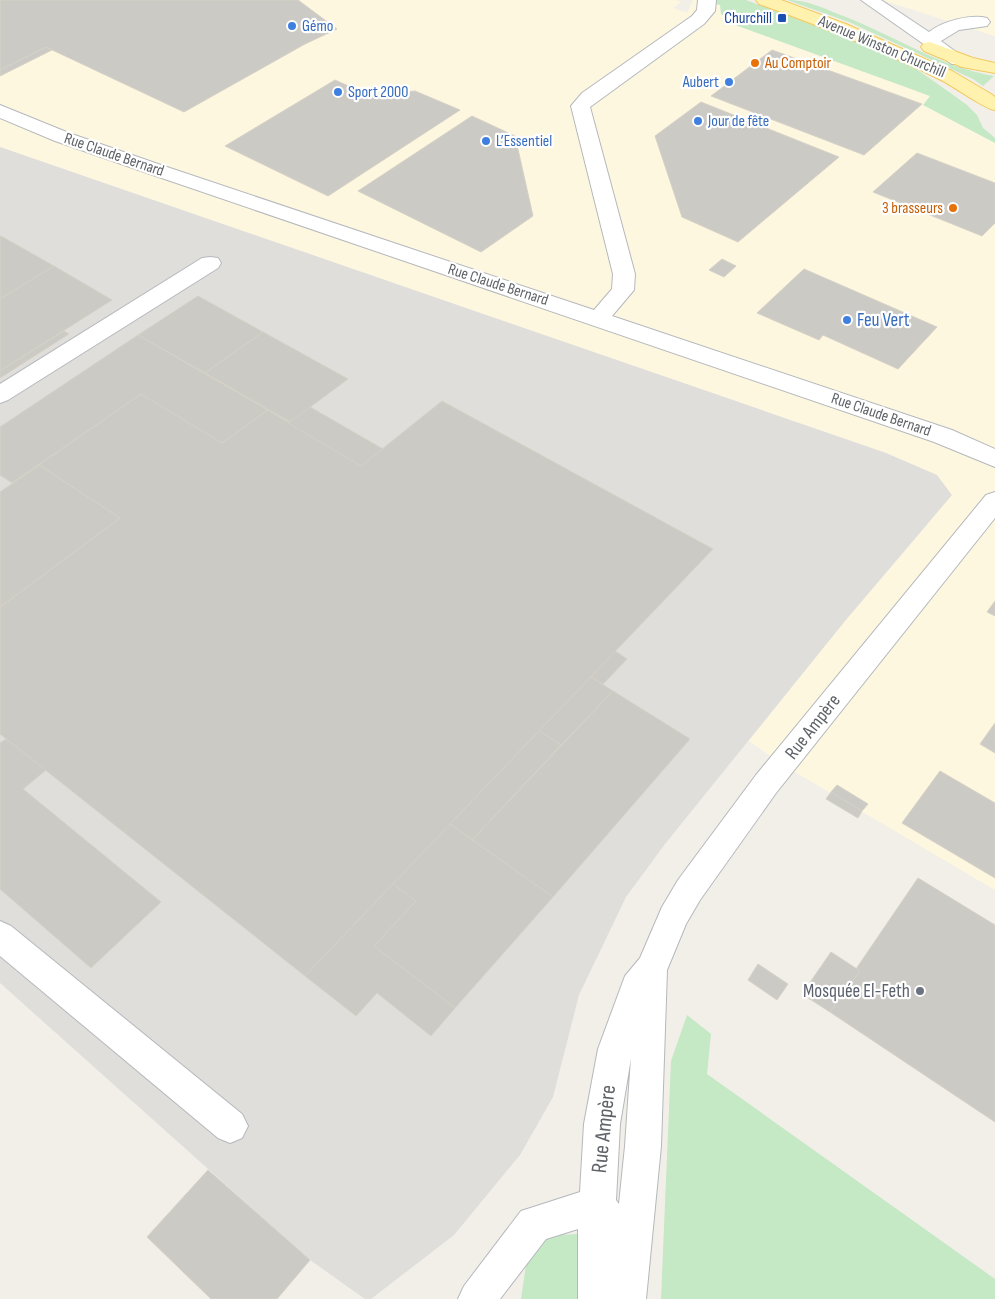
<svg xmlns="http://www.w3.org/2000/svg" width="995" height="1299" font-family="'Sofia Sans Condensed',sans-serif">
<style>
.commercial{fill:#fef7e0}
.industrial{fill:#e0deda}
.green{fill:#c5e8c5}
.building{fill:#cccac5;stroke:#d6d1c6}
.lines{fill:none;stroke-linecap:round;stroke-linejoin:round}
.minor-casing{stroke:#b5b8bc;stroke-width:2}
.major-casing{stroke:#f2c960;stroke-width:2}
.minor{fill:#fff;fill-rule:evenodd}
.major{fill:#fff2af;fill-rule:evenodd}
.transit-dot{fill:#1a4fb4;stroke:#fff;stroke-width:2}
.shop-dot{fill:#3f7fe0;stroke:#fff;stroke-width:2}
.food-dot{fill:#e8710a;stroke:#fff;stroke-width:2}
.worship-dot{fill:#6b7280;stroke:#fff;stroke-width:2}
.labels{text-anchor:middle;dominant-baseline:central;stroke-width:4.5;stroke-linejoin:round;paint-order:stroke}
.far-transit-label{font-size:16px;fill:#164399;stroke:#fff;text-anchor:end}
.far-shop-label{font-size:16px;fill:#366cbe;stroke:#fff;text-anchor:start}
.far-street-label{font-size:16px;fill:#5f6368;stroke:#fff}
.far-food-label{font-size:16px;fill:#c56008;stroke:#fff;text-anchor:start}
.shop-label{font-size:19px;fill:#366cbe;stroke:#fff;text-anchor:start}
.street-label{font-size:19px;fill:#5f6368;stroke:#fff}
.worship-label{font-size:19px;fill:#5b616d;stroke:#fff;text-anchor:end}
.near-street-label{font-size:22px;fill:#5f6368;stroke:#fff}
</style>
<rect width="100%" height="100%" fill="#f1efe8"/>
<!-- commercial -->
<g class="commercial">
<path d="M0 0H676L681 2 673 8 687 13 693 0H700L720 5 931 97 924 105 995 143V890L783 765 749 741 845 621 927 525 937 475 886 453 0 147Z"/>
<path d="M882 0H995V36Z"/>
</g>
<!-- industrial -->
<path class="industrial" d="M0 147 886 453 937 475 952 495 845 621 665 844 626 897 579 995 553 1097 520 1155 454 1235 371 1299H365L310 1260 0 983Z"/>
<!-- green -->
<g class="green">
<path d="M700 0H746L871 47 916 69 942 87 967 105 977 115 983 128 995 138V143L923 105 930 96 727 22 726 17 721 14 720 5Z"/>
<path d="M787 0C806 0 821 7 838 14 890 33 939 67 994 76L983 86 973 79 849 22Z"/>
<path d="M687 1015 711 1034 707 1074 995 1279V1299H661L671 1061Z"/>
<path d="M577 1234 580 1273 577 1299H521L526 1265 540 1236Z"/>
</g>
<!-- building -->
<g class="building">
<path d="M0 0H298L337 29 305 44 184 112 46 47 0 70Z"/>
<path d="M46 47 52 50 0 76V70Z"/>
<path d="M772 50 922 104 864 155 711 96Z"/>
<path d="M335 80 369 95 415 91 460 110 328 196 225 146Z"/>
<path d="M701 102 839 157 738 242 682 217 655 136Z"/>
<path d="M472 116 515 136 533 216 481 252 358 191Z"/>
<path d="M917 153 995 183V223L982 236 873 192Z"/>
<path d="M1 236 54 266 0 299V237Z"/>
<path d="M722 259 736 266 724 277 709 270Z"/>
<path d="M54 266 112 300 0 371V299Z"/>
<path d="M804 269 937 327 898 369 823 335 819 340 757 313Z"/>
<path d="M198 296 263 332 205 373 138 335Z"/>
<path d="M64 331 69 334 0 378V371Z"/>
<path d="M263 332 348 379 290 422 205 373Z"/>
<path d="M138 335 268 410 222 443 141 394 12 483 0 475V427Z"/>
<path d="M141 394 222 443 268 410 361 466 442 401 713 549 305 976 0 734V607L120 518 39 465Z"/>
<path d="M310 407 383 449 361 466 288 423Z"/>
<path d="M39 465 120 518 0 607V492Z"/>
<path d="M995 601V616L987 612Z"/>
<path d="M615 651 627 659 603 684 591 677Z"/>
<path d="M591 677 613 691 561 745 539 731Z"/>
<path d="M613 691 690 739 553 897 472 840Z"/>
<path d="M995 723V753L980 744Z"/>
<path d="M539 731 561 745 472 840 450 824Z"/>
<path d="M6 739 46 770 23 789 161 902 91 968 0 889V743Z"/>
<path d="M940 771 995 803V878L902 823Z"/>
<path d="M837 785 868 804 862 811 831 792Z"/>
<path d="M831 792 862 811 858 818 826 799Z"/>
<path d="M450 824 553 897 455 1008 374 946 416 901 393 884Z"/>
<path d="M918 878 995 925V1122L830 1012 860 971 856 969Z"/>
<path d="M393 884 416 901 374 946 455 1008 431 1036 377 993 356 1016 305 976Z"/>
<path d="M831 952 860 971 830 1012 802 994Z"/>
<path d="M758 964 788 984 777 1000 748 980Z"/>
<path d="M208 1170 310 1260 277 1299H211L147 1237Z"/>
</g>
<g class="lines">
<!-- minor casing -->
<g class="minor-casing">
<g id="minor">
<path d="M698 0H716L715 11 704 24 590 107 635 274 634 290 612 316 952 430 995 449V467L934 442 147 173 55 141 0 118V105L69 133 161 165 594 310 612 289 613 274 571 106 582 93 692 16 697 10Z"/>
<path d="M861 0H881L929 32C943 21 970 14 987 18L990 22 987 26 959 30 941 41 967 60 964 64H952Z"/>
<path d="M210 257 218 258 221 263 218 268 8 400 0 403V384L202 258Z"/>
<path d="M995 492V518L776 793 700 900 686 924 667 970 661 1146 646 1299H578V1229L546 1239 500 1299H458L464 1286 521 1211 580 1192 584 1124 598 1049 625 976 640 958 662 907 678 880 756 775 986 495ZM631 1058 625 1146 619 1204 616 1200 620 1124Z"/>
<path d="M0 921 11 926 242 1114 248 1126 242 1138 230 1143 218 1138 0 956Z"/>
</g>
</g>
<!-- major casing -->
<g class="major-casing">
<g id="major">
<path d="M756 0H781L846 24 952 71 991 94 995 97V110C986 110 952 85 939 79 881 50 820 26 759 4Z"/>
<path d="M930 42 973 58 995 63V73L962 67 924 51 921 47 924 43Z"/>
</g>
</g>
<!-- minor -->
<use href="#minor" class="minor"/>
<!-- major -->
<use href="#major" class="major"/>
</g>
<!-- markers -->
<rect class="transit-dot" x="777" y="13" width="10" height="10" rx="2.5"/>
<g class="shop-dot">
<circle cx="292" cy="26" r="5"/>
<circle cx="729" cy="82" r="5"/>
<circle cx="338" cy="92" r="5"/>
<circle cx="698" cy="121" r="5"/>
<circle cx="486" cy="141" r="5"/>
<circle cx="847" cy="320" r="5"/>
</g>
<g class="food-dot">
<circle cx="755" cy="63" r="5"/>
<circle cx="953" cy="208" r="5"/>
</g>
<circle class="worship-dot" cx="920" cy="991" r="5"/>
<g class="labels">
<!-- far-transit labels -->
<g class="far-transit-label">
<text x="772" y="18">Churchill</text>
</g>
<!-- far-shop labels -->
<g class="far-shop-label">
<text x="302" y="26">Gémo</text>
<text x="719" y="82" text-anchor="end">Aubert</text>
<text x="348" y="92">Sport 2000</text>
<text x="708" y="121">Jour de fête</text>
<text x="496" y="141">L’Essentiel</text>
</g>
<!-- far-street labels -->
<g class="far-street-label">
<text transform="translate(882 47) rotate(23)">Avenue Winston Churchill</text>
<text transform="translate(114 155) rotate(19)">Rue Claude Bernard</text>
<text transform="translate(498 285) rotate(18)">Rue Claude Bernard</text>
<text transform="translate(881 415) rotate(19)">Rue Claude Bernard</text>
</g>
<!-- far-food labels -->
<g class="far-food-label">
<text x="765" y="63">Au Comptoir</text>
<text x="943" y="208" text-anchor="end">3 brasseurs</text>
</g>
<!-- shop labels -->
<g class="shop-label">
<text x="857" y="320">Feu Vert</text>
</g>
<!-- street labels -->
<g class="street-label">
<text transform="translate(813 727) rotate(-52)">Rue Ampère</text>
</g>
<!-- worship labels -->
<g class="worship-label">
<text x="910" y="991">Mosquée El-Feth</text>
</g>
<!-- near-street labels -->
<g class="near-street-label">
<text transform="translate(604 1129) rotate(-84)">Rue Ampère</text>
</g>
</g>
</svg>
